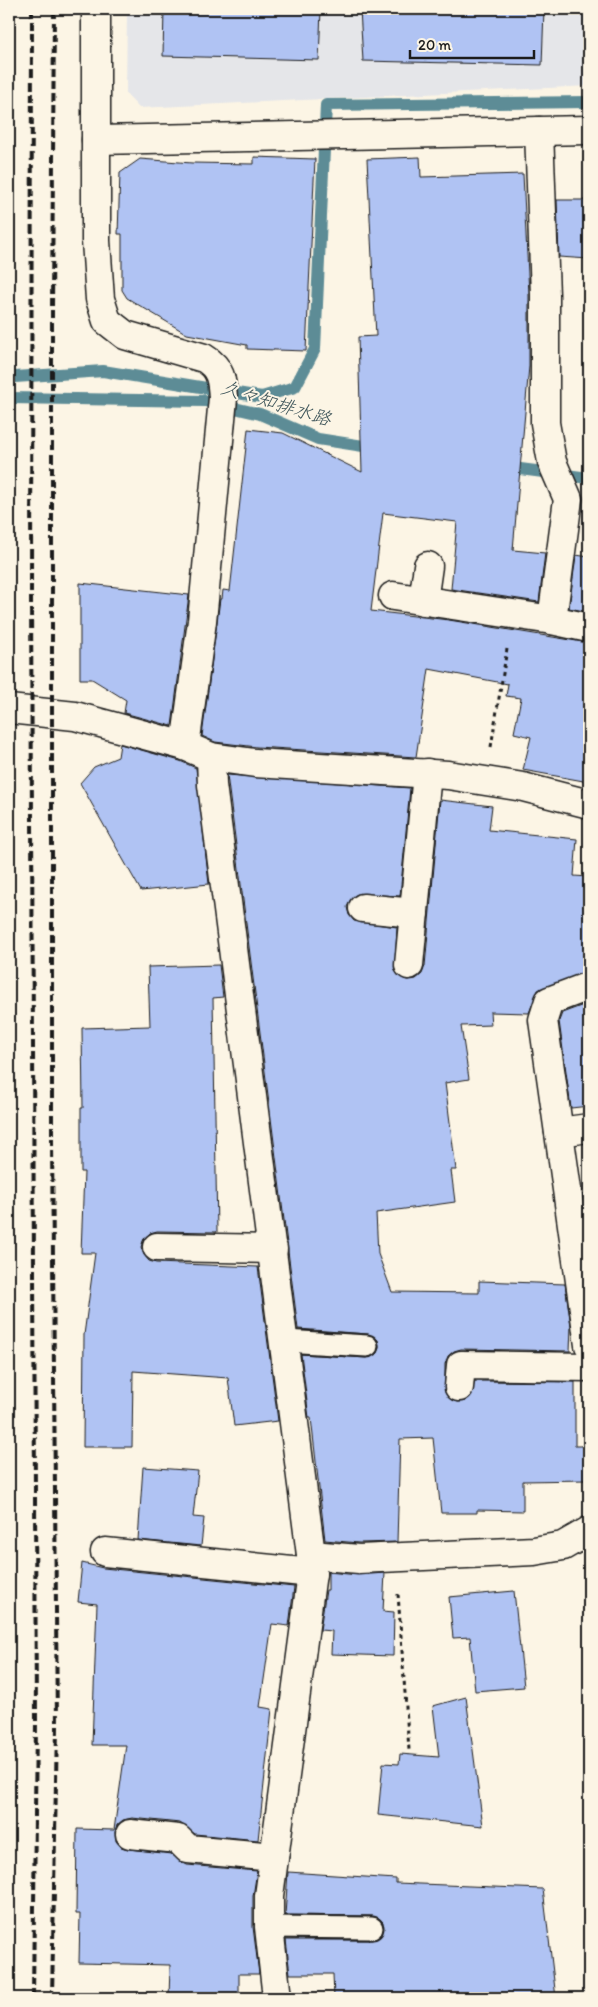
<svg xmlns="http://www.w3.org/2000/svg" width="598" height="2007" font-family="Itim,'Klee One',sans-serif">
<style>
.built{fill:#e5e6e9}
.lines{fill:none;stroke-linecap:round;stroke-linejoin:round}
.stream{stroke:#5d8c96;stroke-width:12}
.building{fill:#b0c3f3;stroke:#1c1c1c}
.service-casing{stroke:#1c1c1c;stroke-width:25}
.minor-casing{stroke:#1c1c1c;stroke-width:31}
.path{stroke:#1c1c1c;stroke-width:3;stroke-dasharray:4 4;stroke-linecap:butt}
.service{stroke:#fcf5e5;stroke-width:21}
.minor{stroke:#fcf5e5;stroke-width:28}
.rail{stroke:#1c1c1c;stroke-width:4;stroke-dasharray:8 4;stroke-linecap:butt}
.labels{text-anchor:middle;dominant-baseline:central;stroke-width:4;stroke-linejoin:round;paint-order:stroke}
.water-label{font-size:19px;font-style:italic;fill:#3d5459;stroke:#fcf5e5}
</style>
<rect width="100%" height="100%" fill="#fcf5e5"/>
<filter id="ink" filterUnits="userSpaceOnUse"><feTurbulence type="fractalNoise" baseFrequency=".02" numOctaves="2"/><feDisplacementMap in="SourceGraphic" scale="10" xChannelSelector="R" yChannelSelector="G"/><feConvolveMatrix kernelMatrix="1 2 1 2 8 2 1 2 1" color-interpolation-filters="sRGB"/></filter>
<g filter="url(#ink)">
<!-- built -->
<path class="built" d="M127 9H589V86L139 108 126 94Z"/>
<g class="lines">
<!-- stream -->
<g class="stream">
<path d="M9 379 15 377 103 371 262 397 295 387 315 349 326 105 589 102"/>
<path d="M9 398 205 401 260 414 318 439 376 448"/>
<path d="M505 467 589 478"/>
</g>
</g>
<!-- building -->
<g class="building">
<path d="M164 9H321L319 60 163 56Z"/>
<path d="M360 9H544L542 65 363 61Z"/>
<path d="M254 157 315 159 306 351 247 349V345L187 334 127 298 122 290V234H118L120 173 140 159 192 163 254 164Z"/>
<path d="M420 157 421 177 523 174 529 295V366L513 550 545 553 539 602 451 589 457 522 383 513 371 611 449 620 589 643V782L523 770 531 737 514 733 521 698 506 696 508 684 429 669 416 757 257 747 215 742 202 736 220 599H222L223 590 230 591 248 429 283 433 362 472 358 337 376 336 367 159Z"/>
<path d="M557 200H589V259L559 257Z"/>
<path d="M576 555 589 557V612L569 608Z"/>
<path d="M80 583 189 595 172 726 124 713 126 700 92 679H80Z"/>
<path d="M120 744 180 761 196 768 209 884 141 891 80 783 94 767 118 757Z"/>
<path d="M227 775 410 788 400 896 357 894 351 899 347 907 349 915 354 921 397 927 395 971 400 977 407 980 416 979 422 974 425 966 440 800 492 806 489 830 577 839 574 876 589 877V971L538 990 529 1013 490 1012 491 1025 461 1026 469 1079 445 1083 456 1170H451L455 1202 376 1213 378 1254 392 1292 479 1293V1281L565 1284 571 1326 570 1351 461 1349 454 1351 448 1356 445 1364V1393L450 1399 457 1402 465 1401 471 1396 475 1381 575 1382V1446H585L586 1480 523 1481V1511L477 1510V1513H441L433 1438 400 1439 397 1542 359 1543 325 1540 311 1418H309L301 1354 367 1358 377 1353 379 1346 378 1340 368 1334 298 1329Z"/>
<path d="M219 965 223 997 213 998 217 1232 157 1231 150 1233 144 1239 141 1247 144 1255 149 1261 156 1263 258 1267 278 1421 234 1426 228 1378 133 1371 132 1447H83L84 1335 95 1253H81L84 1172H81V1108H83L82 1028 150 1026 148 967Z"/>
<path d="M589 1003V1106L571 1108 559 1021 562 1013Z"/>
<path d="M143 1467 198 1471 193 1517 204 1518 201 1546 138 1540Z"/>
<path d="M82 1563 103 1568 294 1587 289 1626 272 1624 260 1707 272 1709 258 1840 195 1834 180 1823 132 1818 123 1820 117 1825 115 1832 116 1841 121 1847 128 1849 171 1854 187 1865 257 1871 253 1896V1927L259 1974H239V1998H169L170 1965 79 1963 80 1914H76L77 1829 114 1830 126 1745H92L97 1604 78 1602Z"/>
<path d="M328 1572 358 1575 385 1573 383 1611 394 1612 393 1656 331 1654 332 1631 320 1630 326 1590H328Z"/>
<path d="M514 1591 524 1687 475 1691 470 1637 453 1638 449 1597Z"/>
<path d="M466 1697 483 1826 378 1815 383 1763 399 1764 400 1754 439 1757 433 1706Z"/>
<path d="M288 1872 396 1879V1883L543 1889 556 1998H334L333 1974H290L286 1940H372L382 1935 383 1922 379 1918 372 1916 285 1915Z"/>
</g>
<g class="lines">
<!-- service casing -->
<g class="service-casing">
<g id="service">
<path d="M285 1341 367 1346"/>
<path d="M269 1927 372 1928"/>
</g>
</g>
<!-- minor casing -->
<g class="minor-casing">
<g id="minor">
<path d="M96 9V241L100 299 107 321 125 335 204 358C221 368 222 380 223 398L202 621 185 746"/>
<path d="M539 131 545 295V423L552 462 568 499 552 620 589 628"/>
<path d="M96 140 589 130"/>
<path d="M393 596 552 620"/>
<path d="M423 601 428 566"/>
<path d="M9 709 75 716 185 746 211 757 255 763 448 775 523 787 589 804"/>
<path d="M211 757 212 785 311 1555 312 1573 269 1896V1927L277 1998"/>
<path d="M363 908 414 913"/>
<path d="M409 965 427 773"/>
<path d="M589 986 549 1001 543 1020 589 1345"/>
<path d="M559 1132 589 1128"/>
<path d="M157 1247 273 1249"/>
<path d="M459 1387 461 1365 589 1367"/>
<path d="M105 1552 312 1573"/>
<path d="M311 1555 359 1559 534 1551 563 1546 589 1531"/>
<path d="M130 1834 178 1839 188 1849 274 1857"/>
</g>
</g>
<!-- path -->
<g class="path">
<path d="M491 747 507 649"/>
<path d="M398 1594 409 1750"/>
</g>
<!-- service -->
<use href="#service" class="service"/>
<!-- minor -->
<use href="#minor" class="minor"/>
<!-- rail -->
<g class="rail">
<path d="M32 9 31 594 36 1722 33 1998"/>
<path d="M52 1998 57 1727 52 1142V311L54 9"/>
</g>
</g>
</g>
<g class="labels">
<!-- water labels -->
<g class="water-label">
<text transform="translate(276 403) rotate(17)">久々知排水路</text>
</g>
</g>
<!-- margin -->
<rect width="598" height="2007" fill="none" stroke="#fcf5e5" stroke-width="30"/>
<rect x="15" y="15" width="568" height="1977" fill="none" stroke="#1c1c1c" stroke-width="2" filter="url(#ink)"/>
<!-- scale -->
<path d="M410 50v8h124v-8" fill="none" stroke="#1c1c1c" stroke-width="2.5"/>
<text x="418" y="50" font-size="15" fill="#1c1c1c" stroke="#fcf5e5" stroke-width="4" paint-order="stroke">20 m</text>
</svg>
